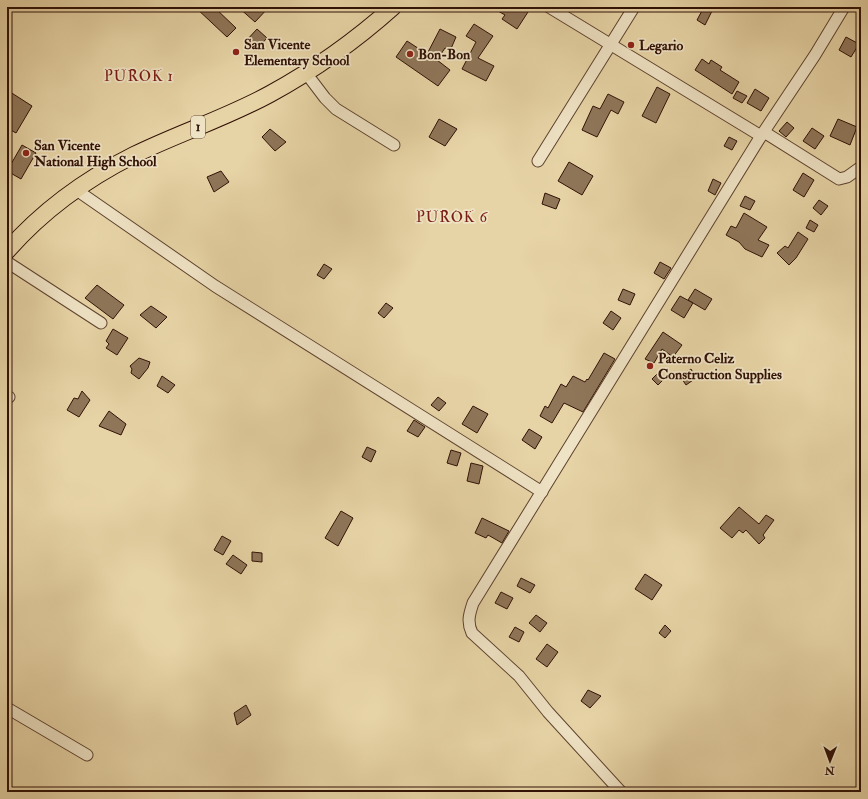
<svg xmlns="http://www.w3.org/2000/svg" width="868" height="799" font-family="'IM FELL Double Pica',serif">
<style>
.building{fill:#8f7659;stroke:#301106}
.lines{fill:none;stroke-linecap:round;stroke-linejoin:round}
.minor-casing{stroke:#5e422e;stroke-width:13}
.highway-casing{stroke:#301106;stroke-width:18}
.minor{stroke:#efe3c5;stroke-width:11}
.highway{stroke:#e7d4a6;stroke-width:16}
.poi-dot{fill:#8f2418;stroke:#efe3c5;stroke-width:1.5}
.labels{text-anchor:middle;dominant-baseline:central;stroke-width:3.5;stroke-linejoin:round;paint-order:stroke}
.shield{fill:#efe3c5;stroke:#69503f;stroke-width:1}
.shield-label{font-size:13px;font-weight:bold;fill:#301106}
.poi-label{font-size:14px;font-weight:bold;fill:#301106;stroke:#efe3c5;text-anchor:start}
.neighbourhood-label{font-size:15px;letter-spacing:1px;fill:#7a1f14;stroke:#efe3c5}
</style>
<rect width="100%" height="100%" fill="#e7d4a6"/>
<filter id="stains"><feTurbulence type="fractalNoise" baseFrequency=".005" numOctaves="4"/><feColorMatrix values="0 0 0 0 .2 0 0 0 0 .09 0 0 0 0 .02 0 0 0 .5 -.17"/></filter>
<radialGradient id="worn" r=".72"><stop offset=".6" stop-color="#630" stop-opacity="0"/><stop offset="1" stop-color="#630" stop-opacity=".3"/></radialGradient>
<!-- building -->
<g class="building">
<path d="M195 7H214L236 28 227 37Z"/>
<path d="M238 7H269L255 22Z"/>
<path d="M491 7H522L528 12 517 29 502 19 505 15Z"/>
<path d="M704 7 712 11 705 25 697 20Z"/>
<path d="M474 24 493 36 478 58 494 66 486 81 462 69 476 42 466 36Z"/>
<path d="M257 29 267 38 255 51 245 42Z"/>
<path d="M440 29 456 37 450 51 445 48 437 60 450 70 438 86 396 57 407 41 427 54Z"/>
<path d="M846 37 859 44 851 57 839 50Z"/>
<path d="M702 59 709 64 711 60 722 67 720 70 739 82 732 94 695 70Z"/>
<path d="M657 87 670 94 656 123 642 116Z"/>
<path d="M755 89 769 98 761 111 747 103Z"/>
<path d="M7 90 32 106 16 133 7 128Z"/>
<path d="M737 91 747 96 742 103 733 98Z"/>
<path d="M608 94 624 102 618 114 611 110 597 137 582 130 593 106 600 109Z"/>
<path d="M439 119 457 129 445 146 429 137Z"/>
<path d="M838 119 857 127 850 145 830 136Z"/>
<path d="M787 122 794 128 786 137 779 131Z"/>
<path d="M812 128 824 136 815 149 803 141Z"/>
<path d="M270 129 286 142 275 151 262 137Z"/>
<path d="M729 137 737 141 732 150 724 146Z"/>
<path d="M22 145 36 153 21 179 7 171Z"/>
<path d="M569 162 593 176 582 195 558 181Z"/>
<path d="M221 171 229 182 214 192 207 177Z"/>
<path d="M803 173 814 180 804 197 793 190Z"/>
<path d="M713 179 721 183 715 195 708 191Z"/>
<path d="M545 193 560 199 556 209 542 204Z"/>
<path d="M745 196 755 201 750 210 740 206Z"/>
<path d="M819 200 828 206 821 215 813 208Z"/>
<path d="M744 213 767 227 758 240 769 245 762 257 745 249 739 242 726 235 731 226 736 228Z"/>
<path d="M810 220 818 225 814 232 806 228Z"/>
<path d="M798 232 808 239 796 258 789 265 777 253 785 246 788 248Z"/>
<path d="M660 262 671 268 664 279 654 273Z"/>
<path d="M324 264 332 269 324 279 317 275Z"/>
<path d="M97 285 124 305 113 319 85 298Z"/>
<path d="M623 289 635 294 630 305 618 300Z"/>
<path d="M695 289 712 299 705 310 688 300Z"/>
<path d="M680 296 693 303 684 318 671 310Z"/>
<path d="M386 303 393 308 384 318 378 313Z"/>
<path d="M151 306 167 317 156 328 140 315Z"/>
<path d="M611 311 621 318 613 330 603 323Z"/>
<path d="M113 329 128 338 117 355 106 348 109 344 106 341Z"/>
<path d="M663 332 682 345 673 357 662 349 654 363 645 359Z"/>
<path d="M604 353 615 359 583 412 564 403 552 423 540 416 545 406 548 408 561 384 566 387 573 376 585 382 587 379 588 380Z"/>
<path d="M139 358 150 362 148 368 139 379 131 373 132 369 130 366Z"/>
<path d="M691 369 696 378 686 385 680 376Z"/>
<path d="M658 373 664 379 658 385 652 379Z"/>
<path d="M162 376 175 385 168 393 157 386Z"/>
<path d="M82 391 90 400 79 417 67 410 74 398 78 399Z"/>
<path d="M438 397 446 403 439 411 431 405Z"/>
<path d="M473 406 488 414 477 433 462 424Z"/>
<path d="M109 411 126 424 121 435 99 426Z"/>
<path d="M414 420 425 427 418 437 407 431Z"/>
<path d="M529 429 542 437 535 449 522 440Z"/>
<path d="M367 447 376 451 371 462 362 457Z"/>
<path d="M451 450 461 453 457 466 447 463Z"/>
<path d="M471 463 483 466 479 484 467 481Z"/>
<path d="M739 507 759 524 766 515 774 520 763 535 765 538 759 544 746 530 743 533 739 530 732 538 720 528Z"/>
<path d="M341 511 353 518 338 546 325 538Z"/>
<path d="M482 518 509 531 502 543 488 535 486 538 475 533Z"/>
<path d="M222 536 231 541 223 555 214 550Z"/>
<path d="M252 552 262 553V562L252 561Z"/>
<path d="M233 555 247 565 241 574 226 564Z"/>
<path d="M645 574 662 585 652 600 635 589Z"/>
<path d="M521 578 535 585 530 593 517 586Z"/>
<path d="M501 592 513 598 507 609 495 603Z"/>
<path d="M536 615 547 623 540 632 529 623Z"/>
<path d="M665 625 671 631 665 638 659 633Z"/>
<path d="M515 627 524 632 519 642 509 637Z"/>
<path d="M547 644 558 652 547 667 536 659Z"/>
<path d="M588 690 601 696 590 708 581 701Z"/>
<path d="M246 705 251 715 237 725 234 713Z"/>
</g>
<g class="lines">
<!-- minor casing -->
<g class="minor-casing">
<g id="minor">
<path d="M549 7 761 136 473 603C469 615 467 622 472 633L519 676 548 712 621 792"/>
<path d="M306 73 325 98 336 109 394 145"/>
<path d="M764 132 839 179 847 177 861 167"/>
<path d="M761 136 815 55 844 7"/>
<path d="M538 161 634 7"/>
<path d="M75 189 215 286 542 492"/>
<path d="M7 262 101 323"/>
<path d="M7 396 9 397"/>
<path d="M7 708 87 755"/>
</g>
</g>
<!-- highway casing -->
<g class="highway-casing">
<path id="highway" d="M7 251C43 210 86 179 134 155 179 133 226 118 270 94 314 70 355 41 393 7"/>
</g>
<!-- minor -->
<use href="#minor" class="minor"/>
<!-- highway -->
<use href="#highway" class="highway"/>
</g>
<!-- markers -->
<g class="poi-dot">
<circle cx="631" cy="45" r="4"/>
<circle cx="236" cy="52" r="4"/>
<circle cx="410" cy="54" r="4"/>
<circle cx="26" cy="153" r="4"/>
<circle cx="650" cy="366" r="4"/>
</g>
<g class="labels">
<!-- shield labels -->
<rect class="shield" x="191" y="116" width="14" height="22" rx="3"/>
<g class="shield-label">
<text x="198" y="127">1</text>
</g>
<!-- poi labels -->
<g class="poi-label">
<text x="244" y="44">San Vicente<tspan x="244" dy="16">Elementary School</tspan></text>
<text x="639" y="45">Legario</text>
<text x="418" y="54">Bon-Bon</text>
<text x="34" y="145">San Vicente<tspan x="34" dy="16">National High School</tspan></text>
<text x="658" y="358">Paterno Celiz<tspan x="658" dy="16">Construction Supplies</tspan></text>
</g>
<!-- neighbourhood labels -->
<g class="neighbourhood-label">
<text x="139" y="76">PUROK 1</text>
<text x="452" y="217">PUROK 6</text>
</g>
</g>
<!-- margin -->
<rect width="868" height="799" fill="none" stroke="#e7d4a6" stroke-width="24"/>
<rect x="8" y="8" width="852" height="783" fill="none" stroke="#301106" stroke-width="2"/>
<rect x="12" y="12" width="844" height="775" fill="none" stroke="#301106"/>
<!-- north arrow -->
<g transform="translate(830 761) rotate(181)" stroke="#efe3c5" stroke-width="3" paint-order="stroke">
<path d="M0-3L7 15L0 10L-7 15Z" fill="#301106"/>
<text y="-6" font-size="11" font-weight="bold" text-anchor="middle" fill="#301106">N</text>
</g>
<rect width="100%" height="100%" filter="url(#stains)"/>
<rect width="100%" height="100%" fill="url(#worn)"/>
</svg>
